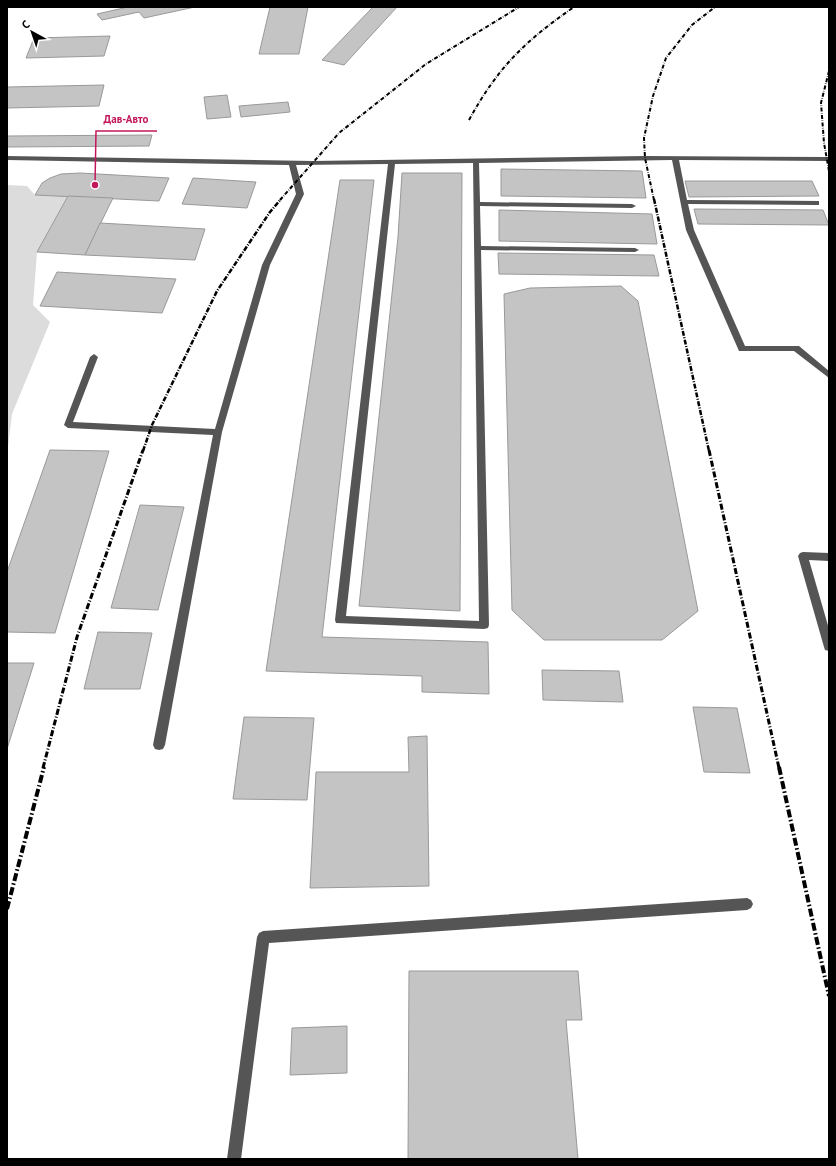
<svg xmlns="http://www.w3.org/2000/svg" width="836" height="1166" font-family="'PT Sans',sans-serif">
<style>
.green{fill:#dcdcdc}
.building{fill:#c4c4c4;stroke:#999}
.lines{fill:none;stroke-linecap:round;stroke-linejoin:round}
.minor{fill:#555;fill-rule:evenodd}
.rail-far3{stroke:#000;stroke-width:2;stroke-dasharray:4 1.5 0.5 1.5;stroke-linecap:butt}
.rail-far2{stroke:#000;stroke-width:2.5;stroke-dasharray:5 1.5 1 1.5;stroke-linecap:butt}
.rail-far1{stroke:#000;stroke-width:3;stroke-dasharray:6 2 1 2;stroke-linecap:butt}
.rail{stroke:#000;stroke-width:4;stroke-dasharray:8 2.5 1.5 2.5;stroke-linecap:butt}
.leader{fill:none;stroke:#c2185b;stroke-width:1.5}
.callout-dot{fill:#c2185b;stroke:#fff;stroke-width:1.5}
.callout-label{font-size:11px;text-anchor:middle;font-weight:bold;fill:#c2185b;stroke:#fff;stroke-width:3.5;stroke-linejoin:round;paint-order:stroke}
</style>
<rect width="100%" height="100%" fill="#fff"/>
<!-- green -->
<path class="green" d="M7 185 27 186 35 195 68 196 37 252 33 305 50 322 12 414 7 455Z"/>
<!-- building -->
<g class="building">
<path d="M128 7H195L144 18 139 12 102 20 97 14Z"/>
<path d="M270 7H308L299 54H259Z"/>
<path d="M373 7H397L344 65 322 60Z"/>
<path d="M110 36 104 56 26 58 34 38Z"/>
<path d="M104 85 99 106 7 108V87Z"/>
<path d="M227 95 231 117 207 119 204 97Z"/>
<path d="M288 102 290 112 241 117 239 106Z"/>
<path d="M152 135 149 146 7 147V136Z"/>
<path d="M501 169 642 171 646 198 501 196Z"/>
<path d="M80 173 169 178 159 201 35 195 42 183 50 178 61 174Z"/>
<path d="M402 173H462L460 611 359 606 398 237Z"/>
<path d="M193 178 256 182 247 208 182 204Z"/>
<path d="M340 180H374L322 637 488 642 489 694 422 692V676L266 671Z"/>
<path d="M685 181H812L819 196 689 197Z"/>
<path d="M68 196 113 198 85 255 37 252Z"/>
<path d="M694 209 823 210 829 225 698 224Z"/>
<path d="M499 210 652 214 657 244 499 241Z"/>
<path d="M100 223 205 229 195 260 85 255Z"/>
<path d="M498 253 654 255 659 276 499 274Z"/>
<path d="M57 272 176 279 162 313 40 306Z"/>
<path d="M621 286 638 301 698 611 662 640H544L512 610 504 294 530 288Z"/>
<path d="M50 450 109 451 55 633 7 632V572Z"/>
<path d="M140 505 184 507 158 610 111 608Z"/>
<path d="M98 632 152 633 140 689H84Z"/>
<path d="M7 663H34L7 749Z"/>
<path d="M542 670 619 671 623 702 543 700Z"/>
<path d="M693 707 737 708 750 773 704 772Z"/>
<path d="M244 717 314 718 307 800 233 799Z"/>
<path d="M427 736 429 886 310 888 316 772H409L408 737Z"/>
<path d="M409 971H578L582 1020H566L578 1159H408Z"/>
<path d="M347 1026V1073L290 1075 292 1028Z"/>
</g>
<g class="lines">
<!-- minor -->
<g class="minor">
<path d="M7 156 313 161 645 156 829 157V161L679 160 687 200 819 201V205H816L688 204 694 230 745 346H799L829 371V378L794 351H739L686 230 672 160 479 163 480 202 632 204 636 206 632 208 480 206 481 246 635 248 639 250 635 252 481 250 489 625 488 628 484 629 336 623 335 620 388 164 296 165 304 194 270 265 222 432 165 745 163 749 159 750 155 749 153 745 213 435 68 428 64 425 90 357 94 354 98 357 73 422 215 429 262 265 296 194 289 165 7 160ZM473 163 479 621 346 616 395 164Z"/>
<path d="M803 552 829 553V561L809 560 829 629V651L825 650 824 647 798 556 800 553Z"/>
<path d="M747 898 751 900 753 904 751 908 747 910 269 943 241 1159H227L257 937 259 933 263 931Z"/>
</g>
<!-- rail-far3 -->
<g class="rail-far3">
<path d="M829 71 821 103 824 143 829 171"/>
<path d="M469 120C498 67 525 41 574 7"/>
<path d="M280 200 339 133 426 64 519 7"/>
<path d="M654 200 645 158 644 138 653 96 666 58 692 25 715 7"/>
</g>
<!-- rail-far2 -->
<g class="rail-far2">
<path d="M654 199 709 451"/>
<path d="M143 451 152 425 217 291 270 212 281 199"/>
</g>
<!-- rail-far1 -->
<g class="rail-far1">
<path d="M709 450 779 768"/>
<path d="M43 768 77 637 143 450"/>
</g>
<!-- rail -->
<g class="rail">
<path d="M779 767 829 996"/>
<path d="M7 909 44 767"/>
</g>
</g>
<!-- callouts -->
<path class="leader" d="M95 185L96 131H157"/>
<circle class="callout-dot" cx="95" cy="185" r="4"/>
<g class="callout-label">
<text x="126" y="123">Дав-Авто</text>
</g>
<!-- border -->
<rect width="836" height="1166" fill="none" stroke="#000000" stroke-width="16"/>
<!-- north arrow -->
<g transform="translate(32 32) rotate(320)" stroke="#ffffff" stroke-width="3" paint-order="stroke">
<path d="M0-3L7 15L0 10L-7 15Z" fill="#000000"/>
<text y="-6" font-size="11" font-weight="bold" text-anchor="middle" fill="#000000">С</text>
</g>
</svg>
